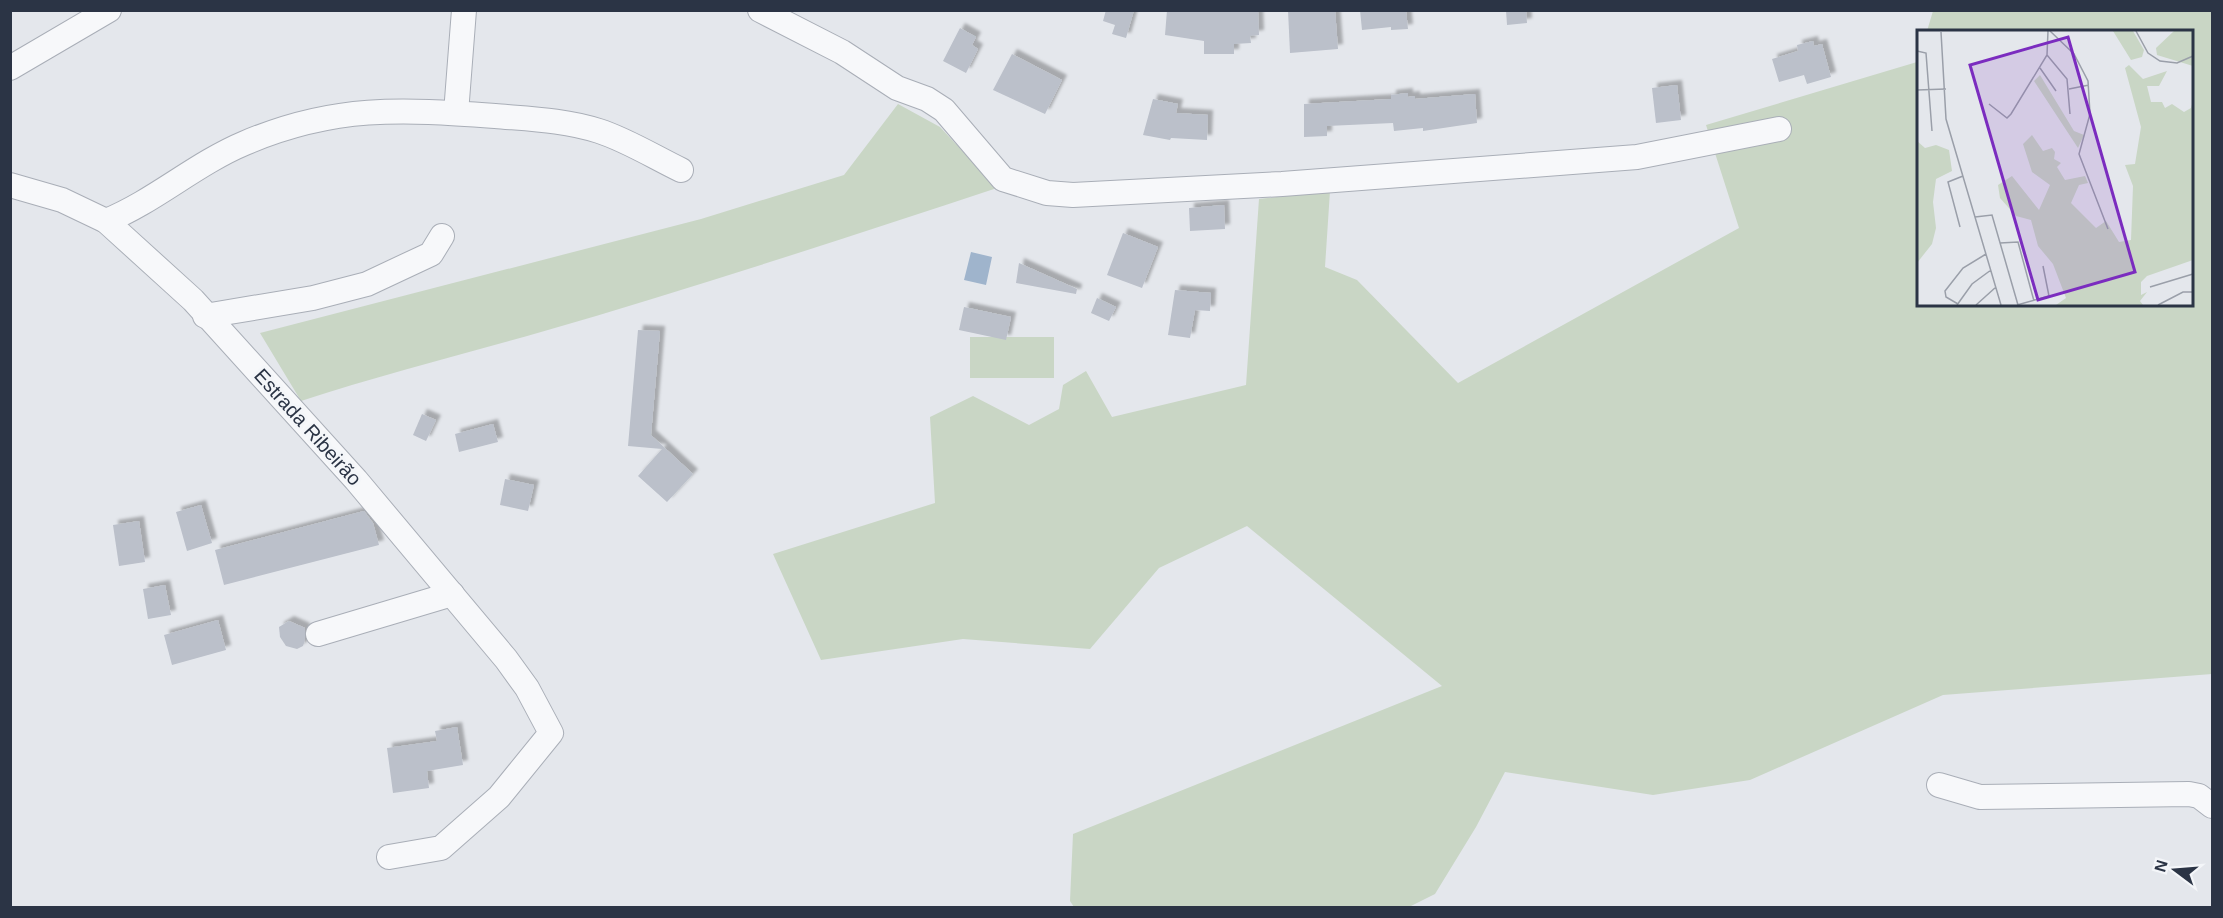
<svg xmlns="http://www.w3.org/2000/svg" width="2223" height="918" font-family="Helvetica,sans-serif">
<style>
.green{fill:#c9d6c5}
.water{fill:#9fb4cc}
.building{fill:#bbc0ca;filter:url(#shadow)}
.lines{fill:none;stroke-linecap:round;stroke-linejoin:round}
.minor-casing{stroke:#a9aeb7;stroke-width:26}
.minor{stroke:#f7f8fa;stroke-width:24}
.labels{text-anchor:middle;dominant-baseline:central;stroke-width:6;stroke-linejoin:round;paint-order:stroke}
.street-label{font-size:20px;fill:#2b3445;stroke:#f4f6f9}
.inset-road{fill:none;stroke:#9a9fa9;stroke-width:1.5}
.view{fill:#7b2cbf;fill-opacity:0.15;stroke:#7b2cbf;stroke-width:3}
.inset-edge{fill:none;stroke:#2b3445;stroke-width:3}
</style>
<defs>
<filter id="shadow"><feDropShadow dx="5" dy="-5" stdDeviation="1.5" flood-color="#0004"/></filter>
</defs>
<rect width="100%" height="100%" fill="#e4e7ec"/>
<!-- green -->
<g class="green">
<path d="M1933 11H2212V674L1943 695 1750 780 1653 795 1505 772 1476 827 1435 894 1409 907H1074L1070 901 1073 834 1442 686 1247 526 1159 568 1090 649 963 639 821 660 773 554 935 503 930 417 973 396 1029 425 1059 409 1063 385 1086 371 1112 417 1246 385 1259 199 1330 191 1325 267 1357 280 1458 383 1739 228 1706 125 1917 62 1918 57V304H2192V32L1927 31Z"/>
<path d="M898 104 940 127 997 188C845 238 694 288 541 332 460 355 380 375 301 401L260 333 701 219 844 175Z"/>
<rect x="970" y="337" width="84" height="41"/>
</g>
<!-- water -->
<path class="water" d="M971 252 992 257 986 285 964 280Z"/>
<!-- building -->
<g class="building">
<path d="M1106 10H1134L1126 38 1112 34 1115 25 1103 21Z"/>
<path d="M1167 10H1258L1259 35 1250 36 1251 43 1234 44V54H1204V41L1165 35Z"/>
<path d="M1288 10H1335L1338 49 1290 53Z"/>
<path d="M1360 10H1406L1408 29 1391 30V27L1362 30Z"/>
<path d="M1506 10H1526L1527 23 1507 25Z"/>
<path d="M960 28 976 37 972 45 978 49 966 73 943 61Z"/>
<path d="M1813 41 1814 46 1822 44 1831 77 1807 84 1804 75 1779 82 1772 59 1798 51 1797 45Z"/>
<path d="M1012 54 1062 80 1045 114 993 90Z"/>
<path d="M1677 85 1681 120 1656 123 1652 88Z"/>
<path d="M1408 93V97L1415 96V99L1475 94 1477 123 1423 131V128L1394 131 1393 123 1327 126V136L1304 137V104L1391 99V95Z"/>
<path d="M1153 99 1178 104 1176 113 1208 115 1207 140 1171 138 1170 140 1143 135Z"/>
<path d="M1224 205 1225 229 1190 231 1189 208Z"/>
<path d="M1123 233 1158 247 1142 288 1107 275Z"/>
<path d="M1019 263 1077 289 1076 294 1016 283Z"/>
<path d="M1175 290 1211 293 1210 311 1195 310 1190 338 1168 335Z"/>
<path d="M1097 298 1116 307 1109 321 1091 313Z"/>
<path d="M964 307 1011 317 1006 340 959 330Z"/>
<path d="M638 330 660 331 651 435 693 474 667 502 638 476 662 449 628 446Z"/>
<path d="M422 414 436 420 426 441 413 435Z"/>
<path d="M493 424 498 442 459 452 455 434Z"/>
<path d="M505 479 534 485 528 511 500 505Z"/>
<path d="M201 505 212 543 187 551 176 512Z"/>
<path d="M364 511 373 523 379 545 224 585 215 550Z"/>
<path d="M139 521 145 562 119 566 113 525Z"/>
<path d="M165 585 171 615 148 619 143 589Z"/>
<path d="M218 620 226 650 172 665 164 635Z"/>
<path d="M289 621 305 628V640L303 646 297 649 286 646 280 637 279 627Z"/>
<path d="M457 727 463 765 427 771 429 788 393 793 387 748 437 741 435 731Z"/>
</g>
<g class="lines">
<!-- minor casing -->
<g class="minor-casing">
<g id="minor">
<path d="M760 10 842 52 897 88 927 99 944 110 1003 179 1047 193 1073 195 1282 184 1637 157 1779 129"/>
<path d="M10 68 109 10"/>
<path d="M456 113 464 10"/>
<path d="M10 185 62 200 106 221 193 300 356 480 506 659 527 688 551 733 499 797 441 848 389 857"/>
<path d="M106 221C155 201 195 164 245 143 334 105 401 109 495 116 530 119 565 120 599 131 627 140 654 157 681 170"/>
<path d="M205 316 313 298 367 284 431 254 442 236"/>
<path d="M318 634 452 594"/>
<path d="M1939 785 1980 797 2189 794 2199 796 2212 806"/>
</g>
</g>
<!-- minor -->
<use href="#minor" class="minor"/>
</g>
<g class="labels">
<!-- street labels -->
<g class="street-label">
<text transform="translate(308 427) rotate(48)">Estrada Ribeirão</text>
</g>
</g>
<!-- overview -->
<g transform="translate(1917 30)">
<rect width="276" height="276" fill="#e4e7ec"/>
<path d="M196 1H216L227 20 225 27 214 30ZM257 1H276V36L240 25 239 18ZM212 35 226 49 250 41 242 56H230L234 72H245L248 78 255 74 267 82 274 78 276 71V230L230 246 224 252V265L230 262 223 271 226 275H139L149 268 136 234 121 216 114 190 99 186 83 168 81 155 95 146 122 180 133 155 115 142 106 114 115 105 126 121 135 118 138 122 137 129 144 133 140 137 148 150 168 146 171 153 162 155 154 173 179 198 189 191 202 212 214 210 216 156 208 135 218 134 224 97 208 38ZM123 45 157 101 167 105 161 118 117 51ZM0 111 8 118 19 115 32 120 35 141 19 149 16 172 19 198 15 214 0 233Z" fill="#c9d6c5"/>
<path class="inset-road" d="M133 1 157 24 171 51 173 84 162 124 191 199M219 1 231 23 243 31 260 33 276 26M24 2 29 89 84 275M0 21 9 23 15 101M130 25 150 49 153 84M123 38 139 61M152 59 172 55M0 60 29 59M72 74 90 88 94 84 130 25 131 1M58 187 75 185 101 275M43 197 31 152 46 146M83 213 101 212 117 271M233 257 276 244M41 274 29 267 28 261 46 238 69 224M40 275 55 254 74 240M59 275 79 257M100 275 132 266 126 236M241 275 266 262H276"/>
<path class="view" d="M151 7 218 242 121 270 53 35Z"/>
<rect width="276" height="276" class="inset-edge"/>
</g>
<!-- border -->
<rect width="2223" height="918" fill="none" stroke="#2b3445" stroke-width="24"/>
<!-- north arrow -->
<g transform="translate(2175 870) rotate(286)" stroke="#f4f6f9" stroke-width="4.5" paint-order="stroke">
<path d="M0-4.5L10 22L0 15L-10 22Z" fill="#2b3445"/>
<text y="-9" font-size="16" font-weight="bold" text-anchor="middle" fill="#2b3445">N</text>
</g>
</svg>
